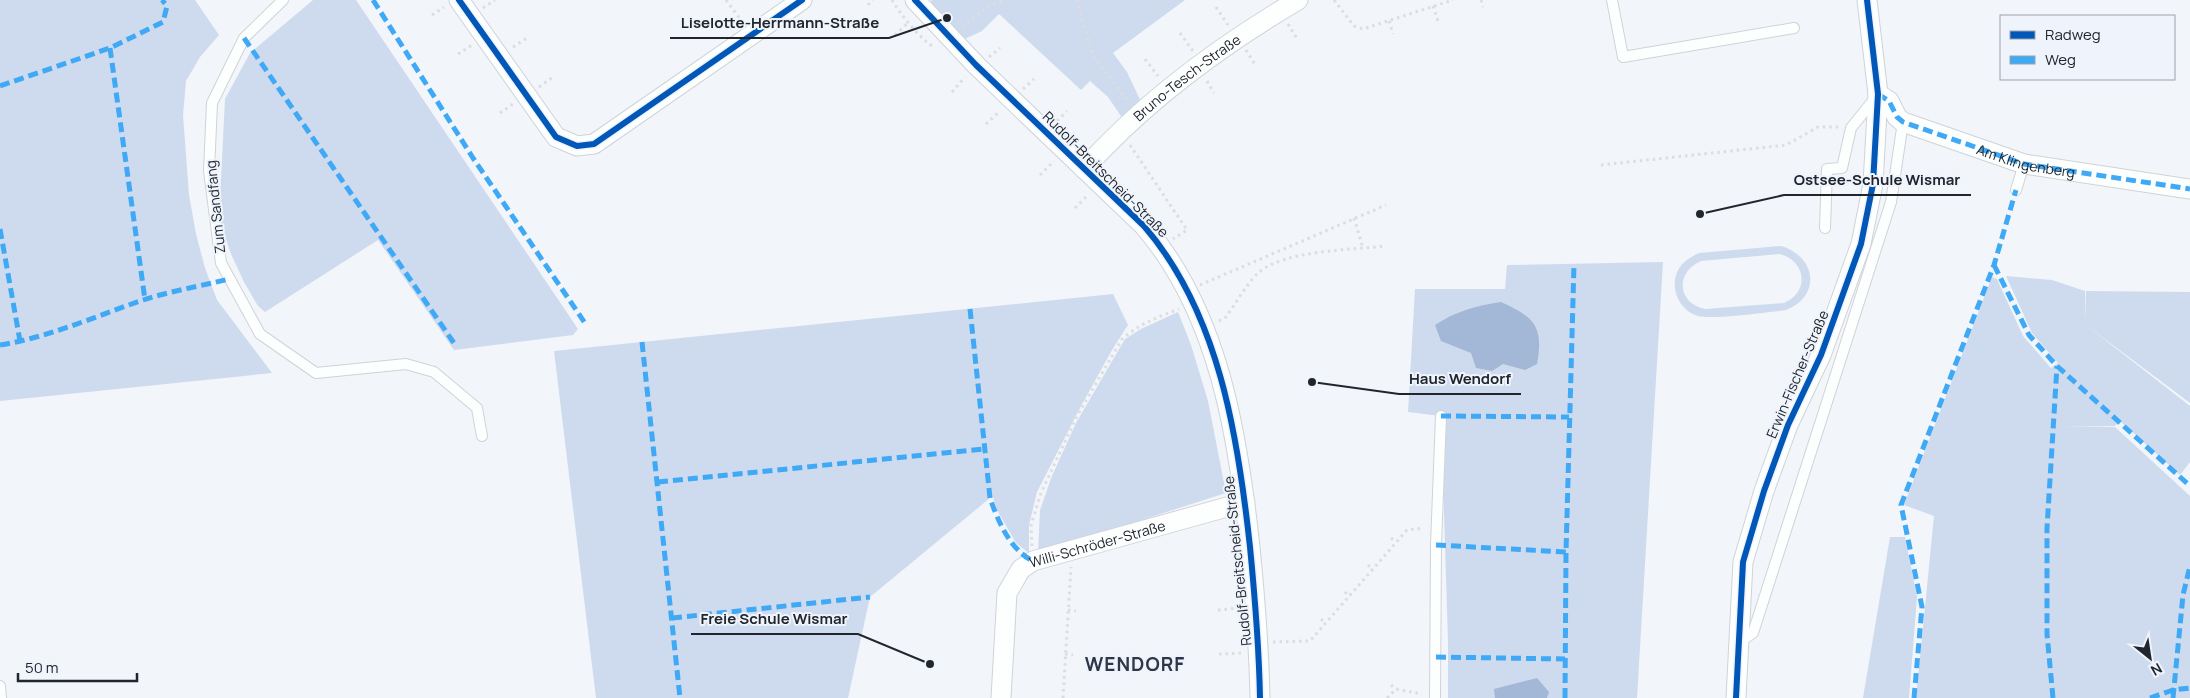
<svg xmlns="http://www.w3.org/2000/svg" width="2190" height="698" font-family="Manrope,sans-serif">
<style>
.green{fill:#cedbee;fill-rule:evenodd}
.water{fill:#a3b7d6}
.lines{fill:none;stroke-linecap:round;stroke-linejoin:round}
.service-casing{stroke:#cfd3d9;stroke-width:12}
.minor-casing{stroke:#cfd3d9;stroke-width:21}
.path{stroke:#dddddf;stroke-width:3;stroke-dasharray:2.5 4;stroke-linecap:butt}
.service{stroke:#fdfefe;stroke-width:10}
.minor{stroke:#fdfefe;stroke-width:19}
.quiet{stroke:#3fa9f5;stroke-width:5;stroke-dasharray:10 5;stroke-linecap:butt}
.cycleway-casing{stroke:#eff4fc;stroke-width:9}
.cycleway{stroke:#0057b8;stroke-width:6}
.labels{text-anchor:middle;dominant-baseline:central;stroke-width:4;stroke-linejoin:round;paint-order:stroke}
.street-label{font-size:14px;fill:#21262d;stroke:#eff4fc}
.district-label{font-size:19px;font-weight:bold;letter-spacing:1px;fill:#2d3747;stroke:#eff4fc}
.leader{fill:none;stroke:#21262d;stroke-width:2}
.callout-dot{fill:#21262d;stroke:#eff4fc;stroke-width:2}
.callout-label{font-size:15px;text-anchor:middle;font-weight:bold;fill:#21262d;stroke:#eff4fc;stroke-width:4;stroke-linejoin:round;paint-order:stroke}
</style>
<rect width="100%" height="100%" fill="#f2f5f9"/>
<!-- green -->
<g class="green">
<path d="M0 0H195L219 35 200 57 186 81 183 115 189 195 196 234 205 268 217 300 272 373 0 401Z"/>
<path d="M313 0H356L578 329 573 335 454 350 378 240 265 312 258 306 244 282 231 254 219 219 225 99 250 53Z"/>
<path d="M932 0H1185L1113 53 1127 72 1145 110 1127 125 1108 97 1090 81 1081 90 999 14 982 31 954 44 923 9Z"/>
<path d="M1781 246C1816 256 1822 296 1786 310 1768 312 1713 320 1698 316 1683 312 1673 296 1675 280 1677 266 1686 259 1699 253ZM1780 254C1806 261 1810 292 1784 303L1705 309C1677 303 1675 272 1701 261Z"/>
<path d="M1663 262 1637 698H1448V641L1441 416 1408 412 1415 289H1505L1507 265Z"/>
<path d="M2006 276 2052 280 2085 291 2086 320V291L2190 292V403L2086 325 2190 406V462L2180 475 2120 421 2115 426H2064L2115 427 2190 496V698H1916L1934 516 1904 505 1992 277 1997 279 2023 336 2051 368 2058 363 2032 333Z"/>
<path d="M1113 294 1128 325 1112 350 1080 408 1037 492 1029 525V553L1016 543 997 510 993 497 990 498 870 597 848 698H596L554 351Z"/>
<path d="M1178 312 1191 345 1208 401 1226 493 1038 553 1040 510 1052 476 1076 423 1125 339 1141 329Z"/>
<path d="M1890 537H1905L1917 597 1909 698H1863Z"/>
</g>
<!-- water -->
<g class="water">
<path d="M1501 302C1534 317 1544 326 1537 364L1525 370 1503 364 1492 371 1476 368 1471 353 1441 341 1435 325C1456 311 1476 306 1501 302Z"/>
<path d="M1537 678 1549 692 1547 698H1495L1494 689Z"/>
</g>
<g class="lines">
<!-- service casing -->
<g class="service-casing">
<g id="service">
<path d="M283 0 244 38 212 103 209 171 221 263 260 334 316 373 406 364 434 372 477 408 482 436"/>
<path d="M1612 0 1623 57 1794 28"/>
<path d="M2016 190 2024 164"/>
<path d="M1825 228 1827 169 1842 168 1851 128 1876 97"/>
<path d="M1739 642 1753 633 1891 202 1903 122"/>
<path d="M0 686 1 698"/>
<path d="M1435 698 1436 545 1441 416"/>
</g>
</g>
<!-- minor casing -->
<g class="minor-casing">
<g id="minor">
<path d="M459 0 556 137 577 146 594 144 802 0"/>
<path d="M915 0 976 65 1144 226C1219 313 1238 436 1250 547 1255 598 1259 647 1260 698"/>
<path id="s1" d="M1878 94 1889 101 1897 117 1903 122 2024 164 2190 189"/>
<path id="s2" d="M1084 169C1145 101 1220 46 1298 0"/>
<path id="s3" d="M1001 698 1007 593 1021 569 1033 561 1245 502"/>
<path d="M1736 698 1743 562 1764 491 1788 425 1821 355 1861 244 1873 184 1878 94 1867 0"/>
</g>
</g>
<!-- path -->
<g class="path">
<path d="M726 0 743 23"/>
<path d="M892 0C900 14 921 40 935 48"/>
<path d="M1077 0 1092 54 1129 103"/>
<path d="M1334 0 1354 26 1363 29 1453 0"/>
<path d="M1481 0 1483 7"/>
<path d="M868 5 873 0"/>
<path d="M1433 6 1438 21"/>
<path d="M1216 7 1228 25"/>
<path d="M483 8 495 0"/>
<path d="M432 15 444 7"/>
<path d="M1389 21 1393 34"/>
<path d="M1288 24 1298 40"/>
<path d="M962 27 990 5 1006 0"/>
<path d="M1180 33 1193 51"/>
<path d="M895 35 909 22"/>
<path d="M513 47 527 38"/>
<path d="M1246 50 1256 66"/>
<path d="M458 54 472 45"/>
<path d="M989 57 1000 48"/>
<path d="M1145 59 1158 76"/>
<path d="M1207 81 1214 93"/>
<path d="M539 87 553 77"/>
<path d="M1023 89 1034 79"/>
<path d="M952 92 965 77"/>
<path d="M500 113 513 104"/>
<path d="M1057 121 1067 111"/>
<path d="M986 124 1000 111"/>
<path d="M1130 145 1187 230 1173 239"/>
<path d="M1601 165 1786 145 1818 127H1840"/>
<path d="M1040 175 1054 161"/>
<path d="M1075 208 1088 195"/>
<path d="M1354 218 1363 248"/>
<path d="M1200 285 1386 205"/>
<path d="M1219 321 1226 317C1236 303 1246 285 1258 273 1284 250 1351 250 1385 246"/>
<path d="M1391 538 1396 542"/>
<path d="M1032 546 1031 525 1041 493 1077 416 1122 339C1139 324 1158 317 1179 309"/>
<path d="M1368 565 1372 569"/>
<path d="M1345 592 1349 596"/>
<path d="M1068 610 1076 611"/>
<path d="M1218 610 1240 608"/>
<path d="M1321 619 1325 623"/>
<path d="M1273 642 1310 641 1407 530 1424 528"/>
<path d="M1065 654 1073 655"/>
<path d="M1219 654 1244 653"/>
<path d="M1391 685 1396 689"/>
<path d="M1063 698 1071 567"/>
<path d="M1387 698 1396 689 1422 694"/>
</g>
<!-- service -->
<use href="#service" class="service"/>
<!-- minor -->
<use href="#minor" class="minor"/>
<!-- quiet -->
<g class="quiet">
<path d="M373 0 473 158 587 326"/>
<path d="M244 38 456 346"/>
<path d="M110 48 145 300"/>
<path d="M0 86 110 48 163 22 167 6 162 0"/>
<path d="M1878 94 1889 101 1897 117 1903 122 2024 164 2190 189"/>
<path d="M0 229 20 341"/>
<path d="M1994 265 2029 335 2057 366 2190 486"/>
<path d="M970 309 990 498C998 521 1010 550 1033 561"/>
<path d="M642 342 680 698"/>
<path d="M0 345C50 337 96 316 143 300 171 291 201 286 229 279"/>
<path d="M1441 416 1569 417"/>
<path d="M658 482 984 449"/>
<path d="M1436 545 1566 552"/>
<path d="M672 618 870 597"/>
<path d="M1436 657 1565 659"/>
<path d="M1565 698 1566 552 1574 264"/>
<path d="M1914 698 1922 607 1901 505 1994 265 2016 190"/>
<path d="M2053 698 2047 634V528L2057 366"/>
<path d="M2150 698 2173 690 2190 688"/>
<path d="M2173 698 2183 595 2190 566"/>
</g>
<!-- cycleway casing -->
<g class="cycleway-casing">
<g id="cycleway">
<path d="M459 0 556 137 577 146 594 144 802 0"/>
<path d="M915 0 976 65 1144 226C1219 313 1238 436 1250 547 1255 598 1259 647 1260 698"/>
<path d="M1736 698 1743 562 1764 491 1788 425 1821 355 1861 244 1873 184 1878 94 1867 0"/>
</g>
</g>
<!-- cycleway -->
<use href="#cycleway" class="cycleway"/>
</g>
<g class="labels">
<!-- street labels -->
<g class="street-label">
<text stroke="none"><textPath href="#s2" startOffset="138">Bruno-Tesch-Straße</textPath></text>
<text stroke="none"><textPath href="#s1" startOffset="168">Am Klingenberg</textPath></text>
<text transform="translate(1106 174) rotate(45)">Rudolf-Breitscheid-Straße</text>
<text transform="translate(215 207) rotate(-96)">Zum Sandfang</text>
<text transform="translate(1797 374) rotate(-67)">Erwin-Fischer-Straße</text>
<text stroke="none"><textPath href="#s3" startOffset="214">Willi-Schröder-Straße</textPath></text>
<text transform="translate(1237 561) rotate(-96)">Rudolf-Breitscheid-Straße</text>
</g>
<!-- district labels -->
<g class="district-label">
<text x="1135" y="664">WENDORF</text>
</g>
</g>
<!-- callouts -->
<path class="leader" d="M947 18L889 38H670M1700 214L1784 195H1971M1312 382L1399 394H1521M930 664L858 634H691"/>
<g class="callout-dot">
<circle cx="947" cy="18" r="5"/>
<circle cx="1700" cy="214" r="5"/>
<circle cx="1312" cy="382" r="5"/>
<circle cx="930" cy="664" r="5"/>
</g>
<g class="callout-label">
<text x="780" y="28">Liselotte-Herrmann-Straße</text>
<text x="1877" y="185">Ostsee-Schule Wismar</text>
<text x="1460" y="384">Haus Wendorf</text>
<text x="774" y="624">Freie Schule Wismar</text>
</g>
<!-- legend -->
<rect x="2000" y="15" width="175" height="65" fill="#eff4fc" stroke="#9da2a9"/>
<rect x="2010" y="31" width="25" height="8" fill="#0057b8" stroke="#9da2a9"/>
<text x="2045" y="40" font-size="15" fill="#21262d">Radweg</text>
<rect x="2010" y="56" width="25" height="8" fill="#3fa9f5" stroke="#9da2a9"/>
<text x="2045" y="65" font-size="15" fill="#21262d">Weg</text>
<!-- north arrow -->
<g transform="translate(2150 658) rotate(150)" stroke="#eff4fc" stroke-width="4" paint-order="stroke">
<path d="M0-4L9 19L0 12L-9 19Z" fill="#21262d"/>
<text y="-8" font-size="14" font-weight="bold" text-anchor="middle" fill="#21262d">N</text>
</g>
<!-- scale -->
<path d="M18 673v8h119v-8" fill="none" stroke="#21262d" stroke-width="2.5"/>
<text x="25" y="673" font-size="15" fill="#21262d" stroke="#eff4fc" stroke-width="4" paint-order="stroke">50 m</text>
</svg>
